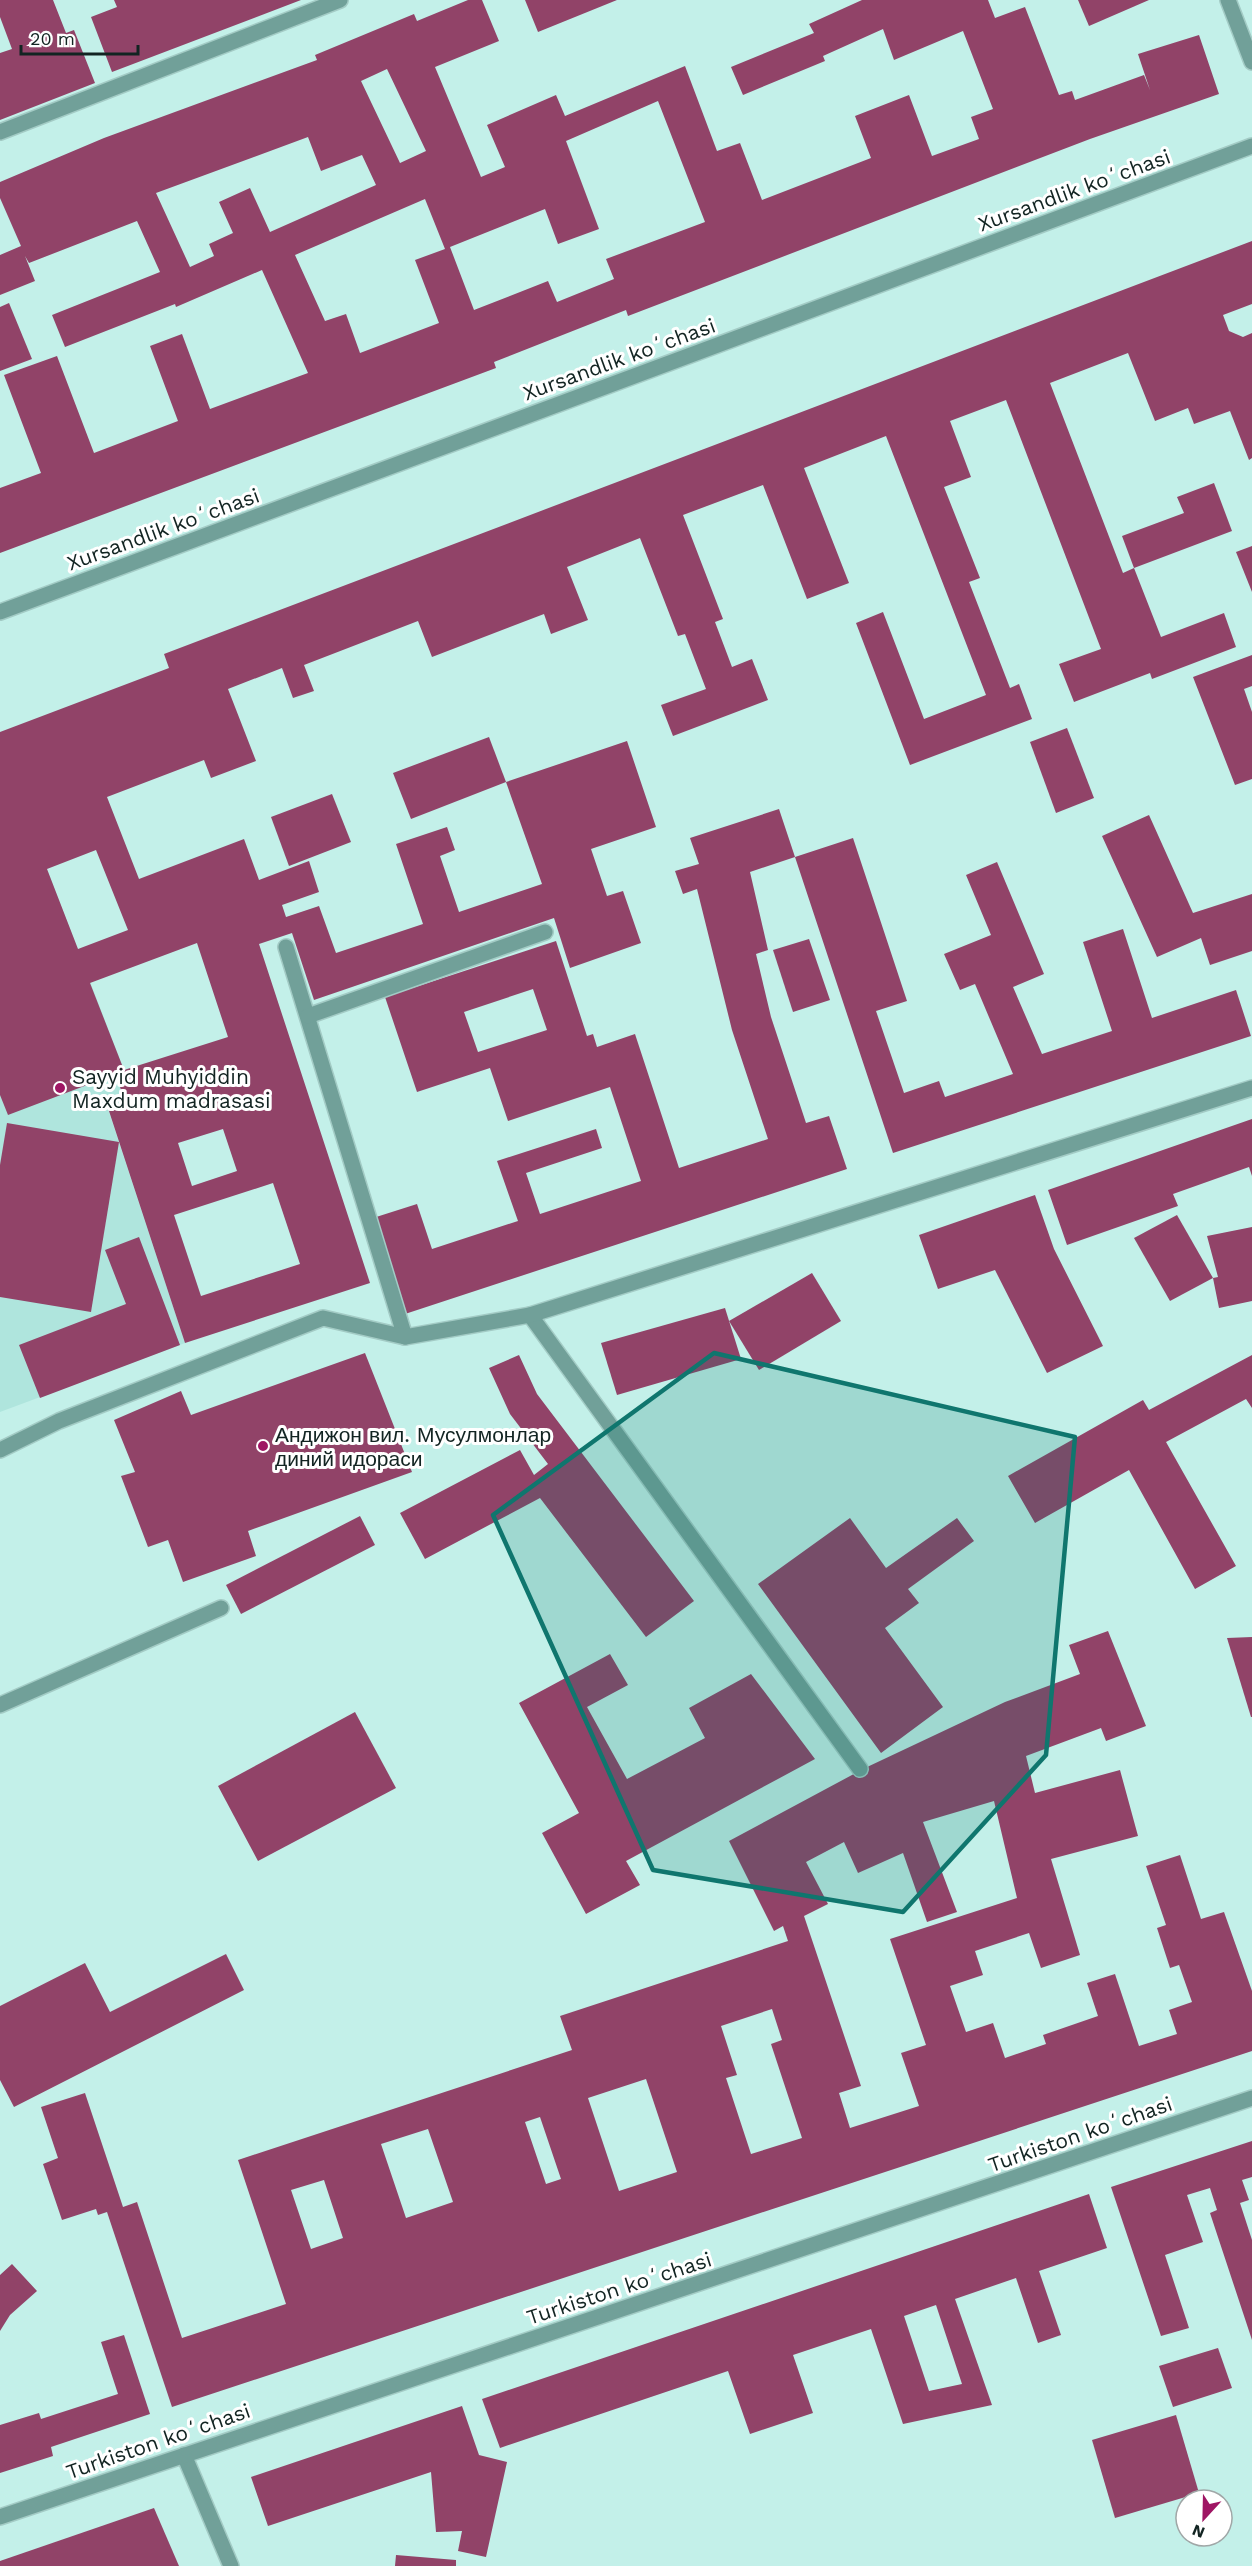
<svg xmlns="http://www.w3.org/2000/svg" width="1252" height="2566" font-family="'Work Sans',sans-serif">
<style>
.built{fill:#afe5dd}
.building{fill:#914368;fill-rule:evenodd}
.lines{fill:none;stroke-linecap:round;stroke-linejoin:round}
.minor-casing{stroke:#a3cbc5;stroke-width:18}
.minor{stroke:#71a099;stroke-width:15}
.marked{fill:#0f766e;fill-opacity:0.2;stroke:#0f766e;stroke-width:4.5;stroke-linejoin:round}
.poi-dot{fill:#9f1664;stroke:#fff;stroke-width:2}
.labels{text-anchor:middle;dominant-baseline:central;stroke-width:6;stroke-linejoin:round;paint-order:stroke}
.street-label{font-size:21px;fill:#122422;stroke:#fff}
.poi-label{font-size:21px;fill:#122422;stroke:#fff;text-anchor:start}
</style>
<rect width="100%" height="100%" fill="#c3f0e9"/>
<!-- built -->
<path class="built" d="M0 747 124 1070 116 1074 125 1103 108 1109 185 1343 0 1412Z"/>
<!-- building -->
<g class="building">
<path d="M0 0H53L66 33 74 30 95 83 0 120V53L12 49 0 17Z"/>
<path d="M114 0H301L112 72 91 17 117 7Z"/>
<path d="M468 0H482L499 41 435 67 481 177 505 167 487 125 556 95 565 116 685 66 717 151 740 143 762 200 871 158 855 116 909 95 932 156 979 139 971 117 993 109 963 31 894 60 883 29 823 56 825 61 743 95 731 67 814 33 809 24 862 0H988L995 18 1025 7 1059 95 1072 91 1075 100 1144 75 1150 90 1138 54 1199 35 1219 94 1090 139 628 316 626 310 494 362 496 368 0 553V488L41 473 4 375 57 356 94 453 178 421 150 346 182 334 210 409 308 373 262 270 176 307 175 304 65 347 52 315 160 272 137 221 29 263 25 256 35 281 0 295V255L21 246 0 198V182L104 138 317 60 315 55 414 14 417 21ZM387 69 426 151 400 163 361 81ZM658 101 705 222 606 259 614 279 557 302 548 281 474 310 450 247 545 209 558 244 599 229 566 141ZM308 137 321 171 362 155 376 185 270 232 250 188 219 202 233 233 209 244 214 256 190 267 156 193ZM425 199 445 249 415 260 439 323 360 353 346 314 325 321 295 255Z"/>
<path d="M525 0H617L538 32Z"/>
<path d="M1078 0H1149L1089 26Z"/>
<path d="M1252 241V304L1223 315 1229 331 1243 337 1252 333V458L1249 460 1230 411 1194 424 1188 408 1155 421 1128 353 1050 383 1123 573 1134 568 1161 637 1224 613 1236 647 1152 679 1150 673 1074 702 1059 664 1101 649 1006 400 950 421 971 477 944 487 980 578 969 582 1010 688 1019 684 1032 719 910 765 856 623 883 612 924 719 986 695 886 436 804 468 849 583 807 599 763 485 683 515 723 619 715 622 732 667 752 659 768 700 673 736 661 705 706 689 685 634 678 636 640 538 567 567 588 620 551 634 544 614 432 657 418 621 304 665 314 691 293 698 282 668 228 689 256 761 211 778 204 760 107 797 139 879 244 839 259 880 309 861 319 892 282 905 286 917 319 906 336 953 423 924 396 844 447 827 455 850 440 856 459 912 542 884 506 782 627 741 656 827 591 849 607 896 623 891 641 943 570 968 554 918 314 1000 292 933 259 944 370 1283 185 1343 108 1108 125 1103 116 1074 8 1115 0 1095V732L169 668 164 654ZM96 850 128 930 78 949 47 869ZM197 943 228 1037 124 1070 90 983ZM223 1129 237 1171 192 1186 178 1143ZM273 1183 300 1264 201 1296 174 1215Z"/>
<path d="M9 303 32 359 0 371V307Z"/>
<path d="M1214 483 1232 531 1134 568 1122 536 1184 513 1177 497Z"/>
<path d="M1252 546V592L1236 552Z"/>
<path d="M1252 655V686L1244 689 1252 712V779L1235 785 1193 677Z"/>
<path d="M1067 728 1094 798 1056 813 1030 742Z"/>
<path d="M489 737 506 782 411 819 393 773Z"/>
<path d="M332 794 351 842 289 866 271 817Z"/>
<path d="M779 809 795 857 750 872 768 950 756 954 771 1017 806 1123 829 1116 847 1169 405 1314 373 1218 417 1204 432 1249 518 1221 497 1161 596 1129 602 1148 526 1173 540 1214 641 1181 610 1087 508 1121 490 1068 417 1092 385 997 556 941 587 1036 593 1034 597 1047 635 1034 679 1168 768 1139 732 1030 697 889 683 894 675 871 699 864 690 838ZM533 989 547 1030 478 1052 464 1012Z"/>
<path d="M1149 815 1193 913 1252 894V951L1210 965 1201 938 1157 957 1102 836Z"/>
<path d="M853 838 907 1001 876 1011 904 1093 939 1081 945 1097 1013 1074 975 984 960 990 944 954 991 935 966 875 997 862 1044 974 1013 987 1042 1054 1112 1031 1083 942 1123 929 1152 1018 1236 990 1251 1036 893 1153 795 857Z"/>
<path d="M809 939 830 1000 793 1012 773 950Z"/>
<path d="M1252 1119V1176L1249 1167 1173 1194 1178 1206 1067 1245 1048 1190Z"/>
<path d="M7 1123 119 1142 91 1312 0 1297V1165Z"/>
<path d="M1035 1195 1054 1249 1103 1346 1047 1373 995 1270 938 1289 919 1235Z"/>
<path d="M1177 1215 1213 1278 1170 1301 1134 1238Z"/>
<path d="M1252 1227V1301L1219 1308 1213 1278 1218 1277 1207 1236Z"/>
<path d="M139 1237 180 1345 40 1398 19 1345 126 1304 105 1250Z"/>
<path d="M812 1273 841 1321 759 1370 729 1321Z"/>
<path d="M725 1308 741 1359 617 1395 601 1343Z"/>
<path d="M365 1353 412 1472 248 1531 256 1556 183 1582 168 1540 148 1547 121 1476 135 1472 114 1420 181 1391 191 1415Z"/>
<path d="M519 1355 537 1394 694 1601 646 1637 540 1498 425 1559 400 1513 520 1450 534 1475 548 1464 510 1414 489 1368Z"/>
<path d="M1252 1355V1408L1246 1399 1166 1442 1236 1566 1195 1589 1129 1470 1035 1523 1008 1476 1143 1400 1149 1410Z"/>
<path d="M360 1516 375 1545 241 1614 226 1585Z"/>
<path d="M850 1518 886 1568 957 1518 974 1541 908 1589 919 1603 885 1628 943 1707 881 1753 758 1584Z"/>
<path d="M1108 1631 1146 1726 1106 1741 1101 1728 1026 1756 1035 1793 1120 1770 1138 1836 1051 1859 1080 1955 1041 1968 1029 1933 975 1951 983 1975 950 1986 966 2032 993 2023 1005 2058 1046 2044 1043 2035 1098 2016 1087 1983 1115 1974 1139 2046 1177 2034 1169 2010 1192 2002 1179 1965 1170 1968 1157 1928 1166 1925 1146 1866 1180 1855 1201 1919 1224 1912 1252 1991V2051L172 2407 107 2212 98 2215 96 2209 62 2220 43 2164 58 2158 41 2107 85 2093 123 2207 137 2202 182 2338 286 2304 238 2160 572 2050 560 2016 788 1941 783 1926 774 1931 729 1841 865 1768 1005 1702 1080 1674 1069 1645ZM994 1801 1017 1898 890 1939 926 2045 901 2053 919 2106 850 2128 839 2093 861 2086 804 1916 828 1904 806 1862 844 1842 858 1873 903 1853 927 1922 957 1912 923 1822ZM772 2009 782 2040 771 2044 802 2138 751 2154 726 2078 737 2075 721 2026ZM646 2079 677 2172 619 2191 588 2098ZM540 2117 561 2179 546 2184 525 2122ZM428 2129 453 2202 406 2218 381 2144ZM324 2180 343 2238 311 2249 291 2190Z"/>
<path d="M1252 1637V1717H1251L1227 1638Z"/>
<path d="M610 1654 628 1685 587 1707 627 1779 705 1738 689 1708 751 1674 815 1759 626 1861 640 1885 586 1914 542 1833 579 1813 519 1703Z"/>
<path d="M355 1712 396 1788 258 1861 218 1786Z"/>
<path d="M226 1954 244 1990 14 2107 0 2080V2006L85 1963 110 2012Z"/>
<path d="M1252 2141V2177L1242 2180 1249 2200 1240 2203 1252 2240V2340L1210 2213 1217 2210 1210 2188 1187 2195 1203 2242 1165 2255 1189 2328 1161 2336 1111 2187Z"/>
<path d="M1089 2194 1107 2248 1039 2271 1061 2335 1038 2343 1016 2278 955 2299 992 2405 903 2424 871 2329 793 2355 813 2413 750 2434 728 2371 500 2448 482 2399ZM936 2305 962 2384 929 2391 904 2316Z"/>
<path d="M12 2264 37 2291 10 2315 0 2331V2275Z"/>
<path d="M124 2335 150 2414 51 2447 53 2456 0 2473V2425L39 2413 41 2419 118 2394 101 2342Z"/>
<path d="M1218 2348 1232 2388 1173 2407 1159 2366Z"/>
<path d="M462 2406 479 2455 507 2462 486 2557 458 2551 462 2531 436 2532 431 2472 268 2526 251 2477Z"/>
<path d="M1176 2415 1199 2493 1115 2518 1092 2440Z"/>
<path d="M154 2508 179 2566H0V2561Z"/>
<path d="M396 2555 456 2560V2566H395Z"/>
</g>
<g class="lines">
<!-- minor casing -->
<g class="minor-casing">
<g id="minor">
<path d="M1228 0 1252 62"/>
<path d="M0 132 340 0"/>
<path d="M0 612 1252 146"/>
<path d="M286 947 405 1337"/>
<path d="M308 1016 545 932"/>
<path d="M530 1315 860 1769"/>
<path d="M0 1450 59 1421 323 1318 405 1337 530 1315 1252 1088"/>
<path d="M0 1705 221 1608"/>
<path d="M184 2455 231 2566"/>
<path d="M0 2517 1252 2098"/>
</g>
</g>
<!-- minor -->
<use href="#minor" class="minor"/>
</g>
<!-- marked area -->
<path class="marked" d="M714 1353 1075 1437 1046 1755 903 1912 653 1870 493 1515Z"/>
<!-- markers -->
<g class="poi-dot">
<circle cx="60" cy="1088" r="6"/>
<circle cx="263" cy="1446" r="6"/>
</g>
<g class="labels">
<!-- street labels -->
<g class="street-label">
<text transform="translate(1074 190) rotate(-20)">Xursandlik koʻchasi</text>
<text transform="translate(619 359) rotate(-20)">Xursandlik koʻchasi</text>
<text transform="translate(163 529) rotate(-20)">Xursandlik koʻchasi</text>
<text transform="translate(1080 2134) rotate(-19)">Turkiston koʻchasi</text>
<text transform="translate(619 2288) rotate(-18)">Turkiston koʻchasi</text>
<text transform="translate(158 2441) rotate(-19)">Turkiston koʻchasi</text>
</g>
<!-- poi labels -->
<g class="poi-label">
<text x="72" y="1076">Sayyid Muhyiddin<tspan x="72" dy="24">Maxdum madrasasi</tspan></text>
<text x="275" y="1434">Андижон вил. Мусулмонлар<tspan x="275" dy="24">диний идораси</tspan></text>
</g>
</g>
<!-- north arrow -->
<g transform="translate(1204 2518) rotate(202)"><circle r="28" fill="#ffffff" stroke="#a0a7a7" stroke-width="1.5"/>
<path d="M0-4.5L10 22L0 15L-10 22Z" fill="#9f1664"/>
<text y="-9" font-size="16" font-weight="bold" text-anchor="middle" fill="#122422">N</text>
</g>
<!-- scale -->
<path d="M21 45v9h117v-9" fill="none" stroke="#122422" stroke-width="3"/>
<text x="30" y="45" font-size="18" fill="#122422" stroke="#ffffff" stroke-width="4.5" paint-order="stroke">20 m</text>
</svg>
